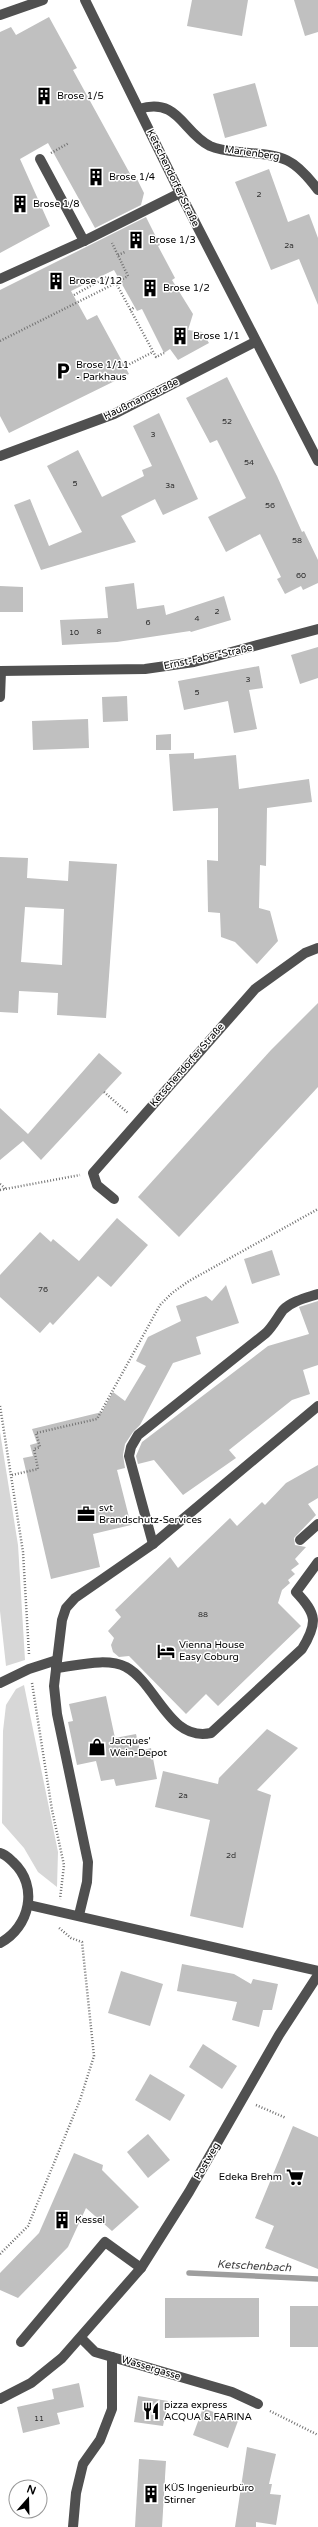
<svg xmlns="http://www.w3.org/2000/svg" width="318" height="2527" font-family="'Varela Round',sans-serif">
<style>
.green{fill:#d7d7d7}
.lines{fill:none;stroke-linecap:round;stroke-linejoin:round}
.stream{stroke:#9e9e9e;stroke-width:5.5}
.building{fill:#c0c0c0;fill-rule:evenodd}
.path{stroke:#727272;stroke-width:2.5;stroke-dasharray:1 2;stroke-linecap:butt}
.minor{stroke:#505050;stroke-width:10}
.labels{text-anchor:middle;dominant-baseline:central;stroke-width:3;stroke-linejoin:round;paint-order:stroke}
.number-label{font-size:8px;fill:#303030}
.poi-label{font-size:10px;fill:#000;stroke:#fff;text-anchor:start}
.street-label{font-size:10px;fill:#000;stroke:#fff}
.water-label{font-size:11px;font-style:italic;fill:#3f3f3f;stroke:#fff}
</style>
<rect width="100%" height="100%" fill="#fff"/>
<!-- green -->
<g class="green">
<path d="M0 1432 18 1545 25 1660 6 1666 0 1611Z"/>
<path d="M24 1685 58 1852 57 1887 38 1872 24 1848 2 1823 3 1731 6 1705 16 1689Z"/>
</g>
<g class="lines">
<!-- stream -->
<path class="stream" d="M189 2273 318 2279"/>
</g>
<!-- building -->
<g class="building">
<path d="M192 0H248L242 36 187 26Z"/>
<path d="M294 0H318V32L305 36Z"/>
<path d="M49 17 77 68 73 70 134 181 137 179 144 193 141 205 95 228 48 143 20 159 50 226 0 253V32L11 27 16 35Z"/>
<path d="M255 83 267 126 225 138 213 94Z"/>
<path d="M269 169 288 222 309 214 318 238V305L299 259 271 270 235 182Z"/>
<path d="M146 217 160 245 158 246 175 278 172 280 193 314 188 330 202 332 209 343 178 360 170 349 164 353 142 309 137 311 114 270 71 291 87 320 97 315 129 374 9 433 0 416V290Z"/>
<path d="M227 377 277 476 302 532 304 531 318 560V583L303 590 301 586 285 594 277 579 281 577 260 534 226 552 208 517 246 498 217 440 210 443 186 398Z"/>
<path d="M159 413 198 499 163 515 155 499 121 516 136 542 41 570 14 505 30 499 49 546 82 532 47 466 78 450 102 497 144 476 142 470 152 466 133 426Z"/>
<path d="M134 583 137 609 164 605 166 615 224 596 231 620 191 632 190 631 117 642 62 645 60 620 108 618 105 587Z"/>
<path d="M0 586 23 587V612H0Z"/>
<path d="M318 647V678L300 684 291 655Z"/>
<path d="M259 666 263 688 249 690 257 729 234 733 228 701 184 710 178 681Z"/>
<path d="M127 696 128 721 103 722 102 697Z"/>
<path d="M88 719 89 748 33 750 32 721Z"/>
<path d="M171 734V750H156V735Z"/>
<path d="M194 753V759L236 755 239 789 309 779 312 802 267 808 266 866 260 865 259 908 270 911 278 941 257 964 235 942 221 937 220 913 208 912 207 860 218 861V808L173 811 169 754Z"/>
<path d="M0 857 28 858 27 878 68 881 69 861 117 864 106 1018 57 1015 58 993 19 991 18 1013 0 1012ZM25 907 64 909 62 965 21 962Z"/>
<path d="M318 1003V1087L179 1237 138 1197 271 1050Z"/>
<path d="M99 1053 122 1073 41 1160 23 1141 0 1160V1108L28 1134Z"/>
<path d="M117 1218 148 1245 111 1287 98 1276 53 1325 50 1322 40 1333 0 1297V1275L40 1232 51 1242 53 1239 79 1261Z"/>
<path d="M272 1250 280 1275 252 1284 244 1259Z"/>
<path d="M226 1285 239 1323 196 1337 201 1354 173 1363 140 1425 133 1432 125 1444 123 1455 125 1468 117 1470 131 1525 93 1534 100 1567 51 1579 23 1458 33 1456 30 1445 37 1443 32 1429 102 1412 113 1392 125 1401 146 1366 136 1361 148 1337 181 1321 176 1306 206 1296 212 1301Z"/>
<path d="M318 1301V1365L303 1370 310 1394 292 1400 229 1450 236 1458 183 1495 154 1460 138 1464 136 1456 142 1442 268 1346 309 1334 299 1307Z"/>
<path d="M318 1465V1498L308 1504 316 1515 294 1538 295 1545 306 1547 295 1559 299 1564 291 1570 295 1574 288 1580 290 1583 282 1590 278 1603 301 1626 218 1706 206 1694 186 1714 129 1656 119 1657 113 1652 111 1645 114 1638 108 1631 121 1617 115 1610 170 1557 178 1568 230 1518 237 1526 262 1502 265 1505 286 1483Z"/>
<path d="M106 1696 115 1738 136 1734 140 1751 151 1748 157 1779 116 1786 114 1779 101 1781 96 1761 77 1765 68 1722 73 1721 69 1704Z"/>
<path d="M267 1729 298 1748 257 1790 271 1795 243 1928 190 1916 210 1820 155 1807 163 1771 218 1784 219 1778Z"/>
<path d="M182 1964 234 1974 251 1984 253 1979 278 1984 272 2010H263L259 2027 232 2020 237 2002 177 1991Z"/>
<path d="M121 1971 163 1984 150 2026 108 2013Z"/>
<path d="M203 2044 237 2066 222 2089 189 2067Z"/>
<path d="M150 2074 185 2095 170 2121 135 2100Z"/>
<path d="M293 2126 318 2137V2269L265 2248 274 2226 255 2218Z"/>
<path d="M148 2134 170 2160 148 2178 127 2152Z"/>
<path d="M74 2153 103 2165 102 2170 139 2207 112 2231 86 2208 68 2247 18 2298 0 2290V2273L39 2233Z"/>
<path d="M165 2298H259V2337L165 2338Z"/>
<rect x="290" y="2306" width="28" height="41"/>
<path d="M79 2383 84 2407 57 2413 60 2424 23 2433 17 2407 54 2399 52 2389Z"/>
<path d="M138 2396 168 2401 163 2426 134 2422Z"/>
<path d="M203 2408 238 2421 228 2448 193 2435Z"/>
<path d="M247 2447 276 2454 269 2484H272L270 2494 281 2495 276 2525 256 2522V2527H235Z"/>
<path d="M139 2459 166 2461 162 2527H135Z"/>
</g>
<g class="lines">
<!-- path -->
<g class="path">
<path d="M51 153 69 143"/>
<path d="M118 255 125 252"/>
<path d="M74 295 107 277 112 278 116 283 128 276 112 243"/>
<path d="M130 310 135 307"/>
<path d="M0 341 116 283 156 357 164 353"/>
<path d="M124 367 153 352"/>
<path d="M104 1092 128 1113"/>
<path d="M0 1184 6 1189"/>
<path d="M0 1190 80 1175"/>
<path d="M0 1406 23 1552 29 1654"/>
<path d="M12 1475 38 1469 34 1449 40 1447 36 1433 97 1419 160 1305 172 1293 189 1281 318 1209"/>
<path d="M32 1683 52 1810 64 1865 60 1899"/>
<path d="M256 2105 286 2118"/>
<path d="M0 2254 28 2226 80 2100 94 2056 82 1942 71 1938 58 1927"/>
<path d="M270 2411 318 2435"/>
</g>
<!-- minor -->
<g class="minor">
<path d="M85 0 180 193 318 461"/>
<path d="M0 15 43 0"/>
<path d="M139 109C179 97 182 132 210 146 219 150 230 151 240 152 282 156 292 155 318 190"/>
<path d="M40 159 84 241"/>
<path d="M0 279 84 241 180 193"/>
<path d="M0 456 114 414 255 342"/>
<path d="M0 671 145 669 194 662 318 629"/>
<path d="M0 697 1 671"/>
<path d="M114 1199 97 1185 93 1173 255 989 305 953 318 948"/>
<path d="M300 1540 318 1524"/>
<path d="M153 1544 129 1456 131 1447 138 1435 266 1333C273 1326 277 1318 283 1310 292 1301 306 1298 318 1294"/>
<path d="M56 1668C76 1666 106 1657 126 1667 157 1684 169 1742 211 1733L302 1649C318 1623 317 1614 296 1592L318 1562"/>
<path d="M0 1683 29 1669 57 1660"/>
<path d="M0 1853C5 1854 9 1858 13 1862 39 1886 30 1927 0 1943"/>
<path d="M29 1905 318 1971"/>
<path d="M79 1915 87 1882 88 1862 57 1714 54 1686 62 1620 66 1608 75 1598 153 1544 318 1406"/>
<path d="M81 2338 95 2352 232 2392 258 2404"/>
<path d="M21 2342 105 2242 141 2268"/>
<path d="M0 2399 31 2383 62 2358 141 2268 189 2192 279 2035 318 1975"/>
<path d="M73 2527 76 2493 83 2464 100 2440 112 2409V2357"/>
</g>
</g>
<!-- icons -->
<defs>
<g id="building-bare" transform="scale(1.38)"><path d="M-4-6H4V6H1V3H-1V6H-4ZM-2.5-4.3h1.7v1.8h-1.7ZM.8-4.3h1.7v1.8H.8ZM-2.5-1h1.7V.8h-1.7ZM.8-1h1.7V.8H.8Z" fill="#000" stroke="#fff" stroke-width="2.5" paint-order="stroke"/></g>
<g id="parking-bare" transform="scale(1.38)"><path d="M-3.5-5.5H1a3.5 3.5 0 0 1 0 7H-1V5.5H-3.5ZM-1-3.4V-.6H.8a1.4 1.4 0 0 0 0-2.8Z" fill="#000" stroke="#fff" stroke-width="2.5" paint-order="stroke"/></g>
<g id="office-bare" transform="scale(1.38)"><path d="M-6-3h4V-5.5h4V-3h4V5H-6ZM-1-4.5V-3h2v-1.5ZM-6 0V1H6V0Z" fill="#000" stroke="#fff" stroke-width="2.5" paint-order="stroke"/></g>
<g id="hotel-bare" transform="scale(1.38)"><path d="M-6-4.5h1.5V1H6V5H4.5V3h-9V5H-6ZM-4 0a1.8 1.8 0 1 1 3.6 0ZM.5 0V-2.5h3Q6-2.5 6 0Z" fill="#000" stroke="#fff" stroke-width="2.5" paint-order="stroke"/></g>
<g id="shop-bare" transform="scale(1.38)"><path d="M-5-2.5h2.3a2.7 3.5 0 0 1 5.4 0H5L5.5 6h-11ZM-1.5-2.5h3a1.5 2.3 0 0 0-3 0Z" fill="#000" stroke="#fff" stroke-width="2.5" paint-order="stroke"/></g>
<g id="supermarket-bare" transform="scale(1.38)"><path d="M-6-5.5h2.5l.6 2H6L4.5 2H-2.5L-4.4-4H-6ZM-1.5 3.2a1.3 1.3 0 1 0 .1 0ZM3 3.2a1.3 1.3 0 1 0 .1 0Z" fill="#000" stroke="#fff" stroke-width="2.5" paint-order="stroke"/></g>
<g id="restaurant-bare" transform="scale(1.38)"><path d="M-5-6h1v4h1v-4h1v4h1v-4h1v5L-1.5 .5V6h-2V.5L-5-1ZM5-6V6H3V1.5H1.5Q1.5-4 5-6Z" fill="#000" stroke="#fff" stroke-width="2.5" paint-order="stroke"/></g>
</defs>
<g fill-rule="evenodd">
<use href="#building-bare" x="44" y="96"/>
<use href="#building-bare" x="96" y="177"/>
<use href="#building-bare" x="20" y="204"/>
<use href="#building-bare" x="136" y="240"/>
<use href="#building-bare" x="56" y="281"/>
<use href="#building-bare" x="150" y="288"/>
<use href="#building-bare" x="180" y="336"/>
<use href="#parking-bare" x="63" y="371"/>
<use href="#office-bare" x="86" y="1514"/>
<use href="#hotel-bare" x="166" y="1651"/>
<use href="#shop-bare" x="97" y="1747"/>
<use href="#supermarket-bare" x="295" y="2177"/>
<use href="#building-bare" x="62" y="2220"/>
<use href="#restaurant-bare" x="151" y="2411"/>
<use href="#building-bare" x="151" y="2494"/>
</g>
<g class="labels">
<!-- number labels -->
<g class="number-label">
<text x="259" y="194">2</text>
<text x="289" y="245">2a</text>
<text x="227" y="421">52</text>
<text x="153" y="434">3</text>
<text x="249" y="462">54</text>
<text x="75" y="483">5</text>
<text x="170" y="485">3a</text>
<text x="270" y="505">56</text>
<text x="297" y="540">58</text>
<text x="301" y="575">60</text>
<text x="217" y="611">2</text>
<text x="197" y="618">4</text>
<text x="148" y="622">6</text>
<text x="99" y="631">8</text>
<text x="74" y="632">10</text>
<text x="248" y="679">3</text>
<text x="197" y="692">5</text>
<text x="43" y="1289">76</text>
<text x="203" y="1614">88</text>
<text x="183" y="1795">2a</text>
<text x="231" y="1855">2d</text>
<text x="39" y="2418">11</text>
</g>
<!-- poi labels -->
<g class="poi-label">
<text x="57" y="96">Brose 1/5</text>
<text x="109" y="177">Brose 1/4</text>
<text x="33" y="204">Brose 1/8</text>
<text x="149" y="240">Brose 1/3</text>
<text x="69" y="281">Brose 1/12</text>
<text x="163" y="288">Brose 1/2</text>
<text x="193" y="336">Brose 1/1</text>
<text x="76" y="365">Brose 1/11<tspan x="76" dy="12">- Parkhaus</tspan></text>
<text x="99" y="1508">svt<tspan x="99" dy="12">Brandschutz-Services</tspan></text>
<text x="179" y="1645">Vienna House<tspan x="179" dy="12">Easy Coburg</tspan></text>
<text x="110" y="1741">Jacques'<tspan x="110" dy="12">Wein-Depot</tspan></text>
<text x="282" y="2177" text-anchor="end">Edeka Brehm</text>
<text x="75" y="2220">Kessel</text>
<text x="164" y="2405">pizza express<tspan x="164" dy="12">ACQUA &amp; FARINA</tspan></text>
<text x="164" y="2488">KÜS Ingenieurbüro<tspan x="164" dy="12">Stirner</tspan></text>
</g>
<!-- street labels -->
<g class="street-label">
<text transform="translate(252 153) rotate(8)">Marienberg</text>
<text transform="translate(173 178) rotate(64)">Ketschendorfer Straße</text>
<text transform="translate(141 399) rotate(-26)">Haußmannstraße</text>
<text transform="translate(208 657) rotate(-12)">Ernst-Faber-Straße</text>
<text transform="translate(187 1065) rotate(-49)">Ketschendorfer Straße</text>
<text transform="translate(207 2161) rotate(-60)">Postweg</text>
<text transform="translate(151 2368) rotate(17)">Wassergasse</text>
</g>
<!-- water labels -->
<g class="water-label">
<text transform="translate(254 2266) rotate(3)">Ketschenbach</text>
</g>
</g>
<!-- north arrow -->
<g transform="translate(28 2499) rotate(20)"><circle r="19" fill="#ffffff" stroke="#999999"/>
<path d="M0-3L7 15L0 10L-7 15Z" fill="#000000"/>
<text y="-6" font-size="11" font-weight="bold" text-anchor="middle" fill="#000000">N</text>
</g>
</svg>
